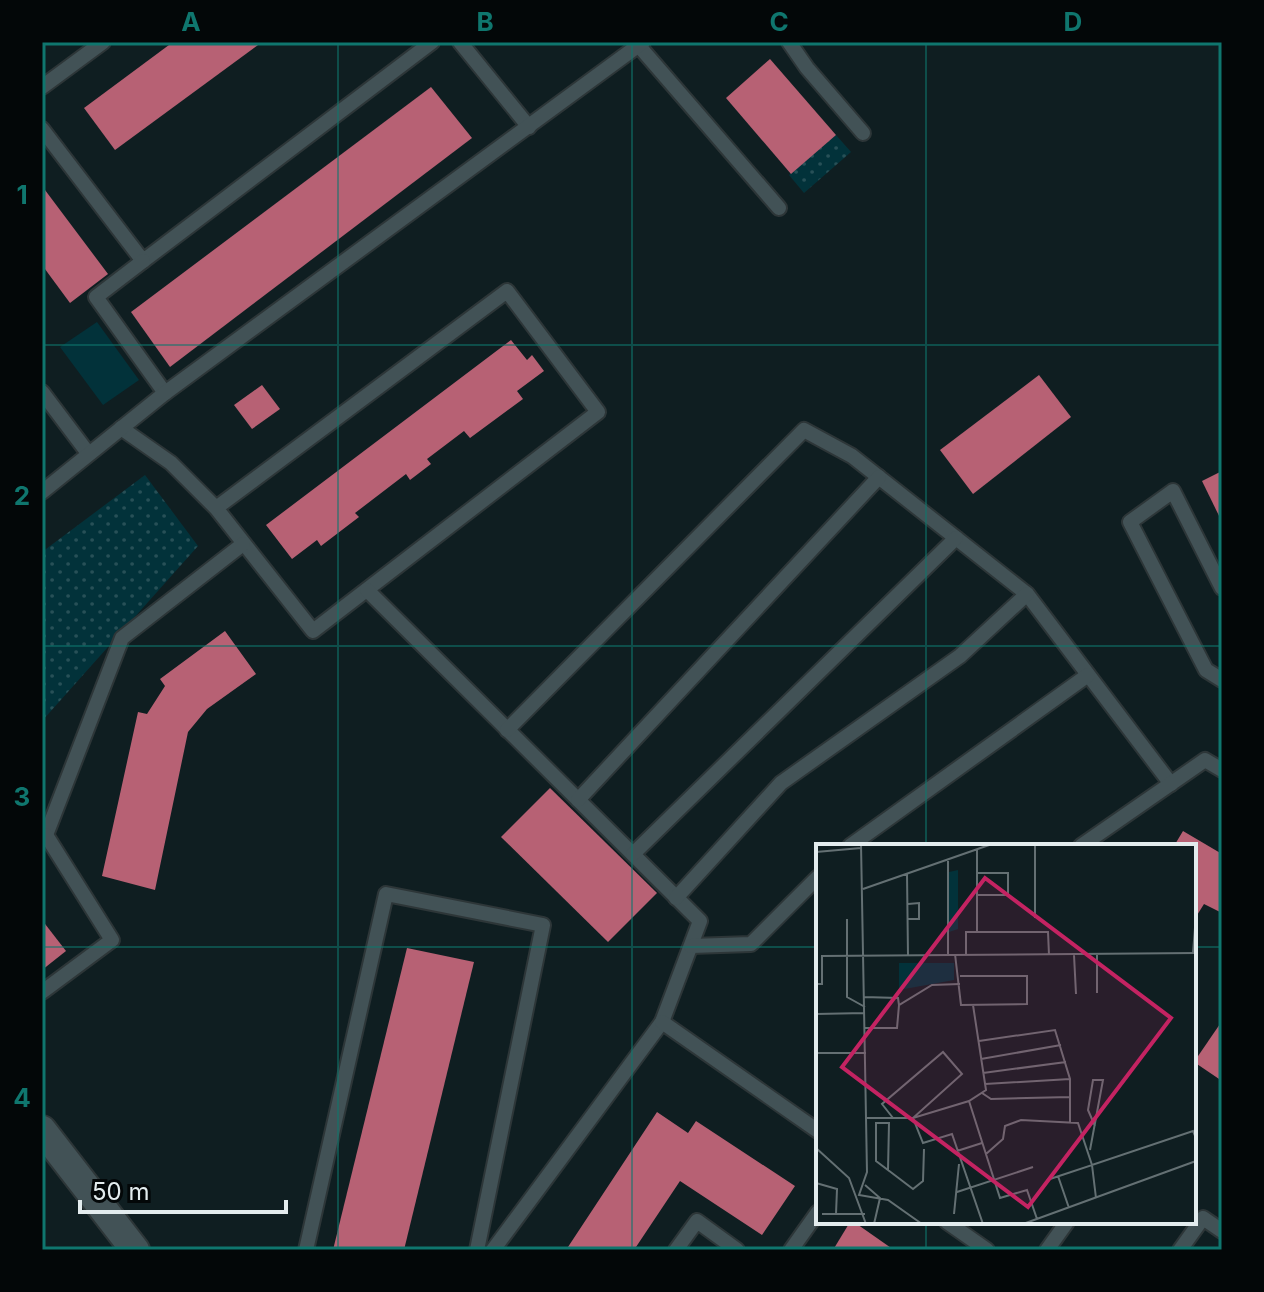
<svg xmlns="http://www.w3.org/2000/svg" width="1264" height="1292" font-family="Inter,sans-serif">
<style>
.park{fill:url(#park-dots)}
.pitch{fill:#02323a}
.building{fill:#b76174}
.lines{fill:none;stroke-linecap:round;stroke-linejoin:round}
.service-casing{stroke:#2d3638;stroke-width:18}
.minor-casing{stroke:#2d3638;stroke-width:32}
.service{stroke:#425256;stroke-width:14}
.minor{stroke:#425256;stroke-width:28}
.grid{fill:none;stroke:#0f766e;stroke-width:2;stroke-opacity:0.55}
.inset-road{fill:none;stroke:#647073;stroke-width:2}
.view{fill:#c42362;fill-opacity:0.15;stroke:#c42362;stroke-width:4}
.inset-edge{fill:none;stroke:#e3ecee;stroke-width:4}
.neatline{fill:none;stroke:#0f766e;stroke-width:3}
.grid-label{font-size:26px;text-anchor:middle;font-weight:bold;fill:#0f766e}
</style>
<defs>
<pattern id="park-dots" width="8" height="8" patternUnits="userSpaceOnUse" patternTransform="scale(2)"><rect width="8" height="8" fill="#02323a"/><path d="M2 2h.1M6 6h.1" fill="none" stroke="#275057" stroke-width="1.8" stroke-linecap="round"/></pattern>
</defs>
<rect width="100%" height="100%" fill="#0f1e21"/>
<!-- park -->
<g class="park">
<path d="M836 135 851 152 804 193 789 175Z"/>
<path d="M145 475 198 546 42 721V552Z"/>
</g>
<!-- pitch -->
<path class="pitch" d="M97 322 139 380 103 405 60 347Z"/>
<!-- building -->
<g class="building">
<path d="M173 42H262L115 150 84 108Z"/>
<path d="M770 59 836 135 791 174 726 98Z"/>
<path d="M431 87 472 138 170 367 131 312Z"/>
<path d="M42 186 108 274 70 303 42 265Z"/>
<path d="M511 340 527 360 532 355 544 371 517 391 523 399 470 438 464 431 427 459 431 464 410 480 406 474 355 513 359 517 321 546 317 540 292 559 266 525Z"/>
<path d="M1039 375 1071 417 973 494 940 450Z"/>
<path d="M262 385 280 409 252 429 234 405Z"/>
<path d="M1222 471V522L1202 481Z"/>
<path d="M225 631 256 674 207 709 188 732 155 890 102 876 138 712 147 714 165 686 160 679Z"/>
<path d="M550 788 657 893 608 942 501 837Z"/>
<path d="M1183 831 1222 854V913L1204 904 1194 920V846H1174Z"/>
<path d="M42 920 66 951 42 970Z"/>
<path d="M407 948 474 962 404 1250H333Z"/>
<path d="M1222 1021V1081L1194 1062Z"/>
<path d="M657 1112 688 1133 696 1121 795 1186 762 1235 680 1181 634 1250H566Z"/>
<path d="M850 1222H854L894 1250H833Z"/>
</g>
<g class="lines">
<!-- service casing -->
<g class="service-casing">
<g id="service">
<path d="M460 42 529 127"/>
<path d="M789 42 807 68 863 133"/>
<path d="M639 46 779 208"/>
<path d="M42 87 103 42"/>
<path d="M42 129 143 261 432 42"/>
<path d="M143 261 96 297 165 393"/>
<path d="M42 392 88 453"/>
<path d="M121 428 171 463 216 508 313 631 598 412 507 291 216 508"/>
<path d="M42 492 165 393 643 42"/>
<path d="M1222 588 1173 491 1130 522 1206 670 1222 680"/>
<path d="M367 590 700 921 662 1022 493 1250"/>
<path d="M507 730 804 430 852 456 1027 594 1171 784"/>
<path d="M578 800 879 477"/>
<path d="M42 831 46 835 122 638 243 544"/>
<path d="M850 846 1088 675"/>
<path d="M1081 846 1205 760 1222 770"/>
<path d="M633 854 956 538"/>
<path d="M676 898 781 783 960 656 1027 594"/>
<path d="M691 946 751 944 818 877"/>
<path d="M42 992 112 940 46 835"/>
<path d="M662 1022 818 1131"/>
<path d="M947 1222 987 1250"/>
<path d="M306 1250 386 894 543 925 477 1250"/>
<path d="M676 1250 697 1221 737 1250"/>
<path d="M791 1250 818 1212"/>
<path d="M1047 1250 1067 1222"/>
<path d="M1180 1250 1203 1218 1222 1231"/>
</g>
</g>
<!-- minor casing -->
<g class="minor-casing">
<path id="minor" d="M42 1130 135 1250"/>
</g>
<!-- service -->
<use href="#service" class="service"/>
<!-- minor -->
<use href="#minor" class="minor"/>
</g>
<!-- grid -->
<path class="grid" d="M338 42V1250M632 42V1250M926 42V846M42 345H1222M42 646H1222M42 947H818M1194 947H1222M926 1222V1250"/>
<!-- overview -->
<g transform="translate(816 844)">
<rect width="380" height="380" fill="#0f1e21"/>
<path d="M142 26V85L133 88V28ZM83 119H138V136L83 146Z" fill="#02323a"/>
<path class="inset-road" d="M45 0 51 328 43 351 72 356 106 380M161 6V88H232L233 111M0 8 45 4M161 29H192V51H161M91 30 92 112M47 45 176 0M92 60 103 59V75H92M219 74V0M31 75V153L49 163M377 109 380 71M132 110V17M139 110 145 161 211 160V132H144M150 110V88H161M258 111 260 150M281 111V149M0 140H6V112L380 109M48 153 82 154 83 161 116 141 144 140M0 170 49 169M49 184H81L83 161M163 197 239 186 254 235V278M0 209H50M165 215 245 201M167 229 250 218M169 240 254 235M166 249 175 255 254 253M153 257 184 354 211 346 221 375M51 274H97L153 257 170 246 157 161M77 274 66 260 127 208 146 230 97 274 107 299 136 290 167 380M60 279H73L72 326 60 317ZM0 304 33 334 50 380M274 306 287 236H277L272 266 279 282M141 307 166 299M170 310 187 295 189 282 205 276 262 279 276 321 377 287 380 294M72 326 97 345 107 337 108 305M242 332 253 364M231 336 276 321 280 354M0 339 21 345 20 370M49 341 64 354 58 380M141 348 217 323M6 370H49M138 370 143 320M207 380 380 317"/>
<path class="view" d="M169 34 355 174 212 363 26 223Z"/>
<rect width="380" height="380" class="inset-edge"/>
</g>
<!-- border -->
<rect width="1264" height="1292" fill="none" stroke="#030708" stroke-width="88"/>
<!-- scale -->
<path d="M80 1200v12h206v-12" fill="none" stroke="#e3ecee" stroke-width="4"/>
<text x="92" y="1200" font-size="24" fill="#e3ecee" stroke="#030708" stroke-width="6" paint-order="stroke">50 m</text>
<rect x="44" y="44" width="1176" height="1204" class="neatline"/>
<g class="grid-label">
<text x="191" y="31">A</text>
<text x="485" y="31">B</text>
<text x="779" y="31">C</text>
<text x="1073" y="31">D</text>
<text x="22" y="204">1</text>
<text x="22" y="505">2</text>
<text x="22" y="806">3</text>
<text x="22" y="1107">4</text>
</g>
</svg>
